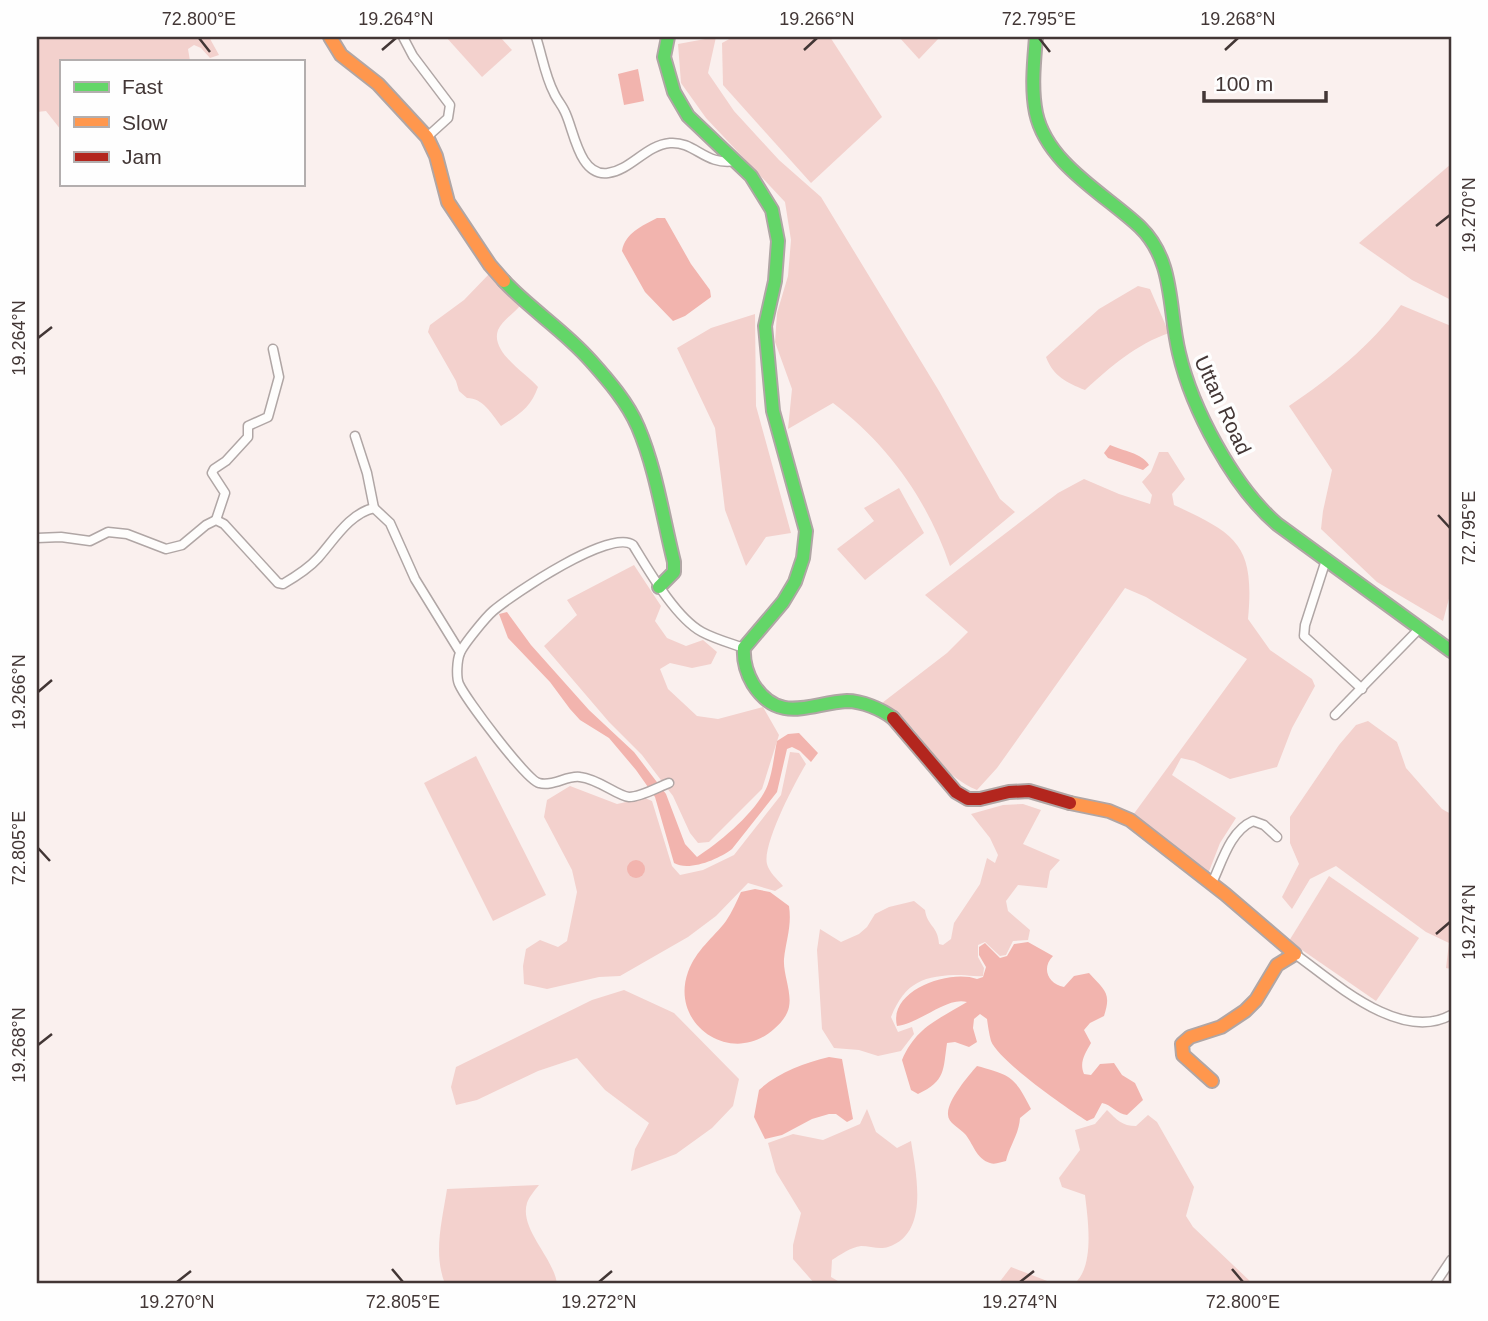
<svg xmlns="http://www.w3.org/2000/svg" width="1488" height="1321" font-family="Arial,sans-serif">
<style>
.green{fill:#f3d1cd}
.water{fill:#f2b4ae}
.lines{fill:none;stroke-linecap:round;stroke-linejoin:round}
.street-casing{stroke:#b0a6a5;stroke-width:11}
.fast-casing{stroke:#b0a6a5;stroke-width:16}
.slow-casing{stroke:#b0a6a5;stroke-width:16}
.jam-casing{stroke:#b0a6a5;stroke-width:16}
.street{stroke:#fefdfc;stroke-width:8}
.fast{stroke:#63d668;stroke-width:12}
.slow{stroke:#ff974d;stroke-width:12}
.jam{stroke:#b3261e;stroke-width:12}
.ticks{fill:none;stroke:#423635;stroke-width:2.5}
.labels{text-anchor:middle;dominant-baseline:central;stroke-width:7;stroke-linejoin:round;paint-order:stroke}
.street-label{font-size:21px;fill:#423635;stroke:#fefefe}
.neatline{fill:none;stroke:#423635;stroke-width:2.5}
.ticks-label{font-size:18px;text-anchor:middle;fill:#423635}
</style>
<rect width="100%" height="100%" fill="#faf0ee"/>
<!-- green -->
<g class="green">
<path d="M37 37H209L219 55 210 58 201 48 194 45 188 49 190 61H61V130L46 111 37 112Z"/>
<path d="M446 37H500L512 50 482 77Z"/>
<path d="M716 37 708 73 734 111 779 160 821 197 939 391 1000 499 1015 512 950 566C928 501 888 444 833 403L788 429 792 389 775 342 777 313 788 276 791 240 785 202 706 118 681 83 678 44Z"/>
<path d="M733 37H830L882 117 811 183 723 85 722 43Z"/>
<path d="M899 37H940L919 59Z"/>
<path d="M1451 164V300L1412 280 1359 243Z"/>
<path d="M491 272 521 305C515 312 502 321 498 330 490 352 526 373 538 387 531 407 519 415 501 426 491 413 483 398 467 398L459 391 456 381 428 332 430 325 464 300Z"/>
<path d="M1138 286 1150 289 1169 333C1137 344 1110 367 1085 390 1067 383 1053 376 1046 357L1099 309Z"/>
<path d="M1401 305 1451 326V591L1443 621 1377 582 1321 529 1323 511 1332 470 1289 406C1332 377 1370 346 1401 305Z"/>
<path d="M755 314 756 406 791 533 766 537 746 566 725 510 715 428 677 348 711 328Z"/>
<path d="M1159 452H1168L1185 479 1172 494 1174 505C1237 534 1255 545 1248 619L1270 650 1312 679 1315 686 1292 728 1277 767 1230 779 1194 761 1181 758 1172 775 1236 818 1220 843 1208 874 1133 815 1247 659 1146 597 1125 588 997 768 977 790C932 772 923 724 882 703L947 653 968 632 925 595 1058 493 1084 479 1119 494 1150 504 1152 495 1142 482 1151 472Z"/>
<path d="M899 488 924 533 865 580 837 549 874 521 864 508Z"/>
<path d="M634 565 661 606 655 621 667 638 686 646 703 640 717 652 711 664 692 668 670 663 660 669 668 689 697 716 718 719 763 707 779 735 762 789 709 842 698 843 690 833 673 796 642 755 609 722 544 646 577 615 567 600Z"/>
<path d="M1368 721 1397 742 1406 768 1442 809 1451 814V969L1446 968 1449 943 1426 932 1336 866 1310 879 1292 909 1282 897 1299 864 1290 843V817L1339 745 1356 725Z"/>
<path d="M790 752 799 753 806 764C795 782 762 845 767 864 769 872 777 879 783 886L775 891 748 883 716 916 688 937 620 976 599 977 547 989 524 984 523 966 526 949 540 940 558 947 567 941 577 892 572 870 544 817 547 800 570 786 617 804 645 798 652 801 672 866 680 875 703 870 734 855 781 795Z"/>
<path d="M476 756 546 895 493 921 424 783Z"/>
<path d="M1023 804 1041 810 1023 844 1060 860 1050 871 1047 888 1018 885 1006 901 1008 911 1030 930 1028 940 1013 941 1006 955 1000 956 985 942 978 945V957L984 968 983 976C975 977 968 975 961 975 924 975 905 982 891 1017L898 1032 912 1027 914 1034 901 1051 878 1056 859 1050 834 1048 822 1029 817 950 820 929 841 942 859 934 867 927 875 914 889 907 914 901 925 910C927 926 938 926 939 944L943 945 951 939 954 923 980 884 987 858 995 863 998 855 990 838 971 814 1003 805Z"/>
<path d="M1329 876 1419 938 1376 1001 1289 941Z"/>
<path d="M624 990 674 1013 739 1079 733 1106 712 1128 676 1154 631 1171 635 1149 649 1123 605 1090 577 1058 538 1071 477 1100 456 1105 451 1087 456 1067 592 1000Z"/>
<path d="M867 1109 876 1132 897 1148 911 1141C916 1173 930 1234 888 1247 880 1250 870 1246 861 1246 851 1247 840 1255 832 1260L831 1277 843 1284H815L793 1259V1245L801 1213 776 1172 768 1143 793 1134 823 1140 860 1124Z"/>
<path d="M1107 1110C1117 1120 1122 1126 1136 1126L1148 1115 1157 1122 1194 1187 1186 1216 1193 1227 1253 1284H1074C1095 1267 1088 1220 1085 1195L1062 1187 1059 1178 1080 1150 1075 1130 1095 1124Z"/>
<path d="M539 1185C535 1190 529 1197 527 1203 519 1229 554 1258 557 1284H445C433 1253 442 1222 447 1189Z"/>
<path d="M1011 1267 1055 1284H998Z"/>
</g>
<!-- water -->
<g class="water">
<path d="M638 69 644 101 624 105 618 74Z"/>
<path d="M657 218H665L691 264 710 290 711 297 685 316 673 321 645 292 622 251C625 233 642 226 657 218Z"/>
<path d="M1110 445C1123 451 1142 453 1149 465L1143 470 1108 458 1104 453Z"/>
<path d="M507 612 531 645 589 710 634 752 666 794 685 844 697 857C720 842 759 810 768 784 773 770 774 755 777 741L788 734 799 733 818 753 811 762 800 751 792 747 787 749 777 792 732 849C719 859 689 872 674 863L655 797 636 770 609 738 580 720 570 709 550 682 508 638 499 614Z"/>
<circle cx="636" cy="869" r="9"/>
<path d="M755 889 770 892 789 906C792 926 786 940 784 959 783 974 792 992 789 1007 787 1016 781 1023 774 1029 732 1067 669 1025 688 972 696 950 713 938 726 921 732 912 737 901 741 892Z"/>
<path d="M1028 942 1053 956C1041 968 1048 984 1064 987L1074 976 1089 973C1104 990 1112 992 1104 1016L1090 1023 1084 1030 1091 1043C1085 1054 1079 1062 1084 1074L1091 1075 1100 1064 1114 1063 1122 1075 1135 1083 1143 1100 1127 1115C1117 1114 1112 1105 1102 1103L1094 1118 1087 1121C1066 1108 999 1061 991 1041 989 1034 988 1026 987 1019L980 1014 974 1019 973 1028 977 1042 969 1047 955 1042 947 1043C943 1070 946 1081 918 1094L911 1090 902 1060C916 1027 939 1019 967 1002 947 996 919 1024 897 1026 888 990 950 969 977 979L983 977 986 967 979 955V947L985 943 1000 958 1007 956 1014 944Z"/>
<path d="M829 1057 842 1059 853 1119 847 1122 836 1114H829L812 1119 782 1135 765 1139 754 1117 759 1090C777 1073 804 1063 829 1057Z"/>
<path d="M977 1066C1011 1075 1015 1077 1031 1109L1020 1118C1019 1134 1010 1145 1006 1161 1001 1162 995 1165 990 1163 976 1159 973 1143 965 1134 959 1127 947 1123 948 1113 948 1100 968 1076 977 1066Z"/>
</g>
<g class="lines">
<!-- street casing -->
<g class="street-casing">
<g id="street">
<path d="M403 37 413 56 450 105 448 118 427 137"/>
<path d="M536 37C542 55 545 76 554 93 557 100 562 105 565 112 574 130 579 177 608 173 631 170 646 145 670 143 695 141 705 166 735 161"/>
<path d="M355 436 367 473 374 508"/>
<path d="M216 520 225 493 212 473 214 469 226 461 248 437V426L268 417 279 377 273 349"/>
<path d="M37 538 61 537 90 541 108 532 127 534 166 549 182 545 206 525 216 520 224 524 278 583 283 584C295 577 309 568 318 558 334 540 350 513 374 508L390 523 415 579 460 652"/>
<path d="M1326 560 1305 625 1304 636 1362 689"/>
<path d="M1335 715 1420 628"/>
<path d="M669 783C658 787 641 797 629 797 617 796 599 779 580 777 567 775 553 787 539 783 527 781 465 698 459 684 456 677 457 660 460 653 463 645 486 617 493 611 513 594 611 528 633 545 649 571 676 618 702 632 715 639 730 643 744 648"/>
<path d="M1212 883C1222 862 1230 831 1253 821L1264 825 1277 837"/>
<path d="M1295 954C1334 982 1400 1043 1451 1015"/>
<path d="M1435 1284 1451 1260"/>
</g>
</g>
<!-- fast casing -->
<g class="fast-casing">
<g id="fast">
<path d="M668 37 664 57 674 92 688 116 751 176 772 210 778 241 775 281 765 326 773 411 806 531 803 558 795 582 783 602 744 648C743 662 746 672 753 684 779 725 810 703 847 701 862 701 881 709 893 718"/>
<path d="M1036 37C1034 62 1031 88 1036 113 1047 164 1105 194 1140 227 1175 261 1168 308 1179 353 1192 409 1233 486 1277 524L1451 651"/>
<path d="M504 281C531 310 565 331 591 361 608 380 628 403 638 427 656 469 663 518 674 562V572L659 587"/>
</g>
</g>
<!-- slow casing -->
<g class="slow-casing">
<g id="slow">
<path d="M330 37 341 55 378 84 427 137 436 156 448 202 490 265 504 281"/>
<path d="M1070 803 1109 811 1130 820 1225 894 1295 954 1277 965 1256 1000 1245 1011 1221 1027 1190 1037 1182 1044 1183 1055 1212 1081"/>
</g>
</g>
<!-- jam casing -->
<g class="jam-casing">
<path id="jam" d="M893 718 956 792 968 799H980L1009 792 1029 791 1070 803"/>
</g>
<!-- street -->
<use href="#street" class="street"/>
<!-- fast -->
<use href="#fast" class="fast"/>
<!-- slow -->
<use href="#slow" class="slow"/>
<!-- jam -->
<use href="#jam" class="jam"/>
</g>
<!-- ticks -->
<path class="ticks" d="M199 38 210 52M1039 38 1050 52M382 50 396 38M804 50 817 38M1225 50 1238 38M1436 226 1450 215M38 338 52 327M1438 515 1450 528M38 692 52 680M38 848 50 861M1436 934 1450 922M38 1045 52 1034M392 1269 403 1282M1232 1269 1243 1282M177 1282 191 1271M599 1282 612 1271M1020 1282 1034 1271"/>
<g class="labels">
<!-- street labels -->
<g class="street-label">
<text transform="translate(1223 405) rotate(65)">Uttan Road</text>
</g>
</g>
<!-- border -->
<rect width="1488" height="1321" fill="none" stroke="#fefefe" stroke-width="77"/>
<!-- legend -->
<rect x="60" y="60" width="245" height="126" fill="#fefefe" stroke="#b3aeae" stroke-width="2"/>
<rect x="74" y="82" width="35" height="10" fill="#63d668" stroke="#b3aeae" stroke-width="2"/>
<text x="122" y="94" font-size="21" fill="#423635">Fast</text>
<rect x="74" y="117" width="35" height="10" fill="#ff974d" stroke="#b3aeae" stroke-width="2"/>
<text x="122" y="130" font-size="21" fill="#423635">Slow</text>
<rect x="74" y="152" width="35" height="10" fill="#b3261e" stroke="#b3aeae" stroke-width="2"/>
<text x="122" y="164" font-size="21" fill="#423635">Jam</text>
<!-- scale -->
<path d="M1204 91v10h122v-10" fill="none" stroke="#423635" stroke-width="3.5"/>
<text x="1215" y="91" font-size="21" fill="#423635" stroke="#fefefe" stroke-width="5" paint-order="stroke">100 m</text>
<rect x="38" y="38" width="1412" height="1244" class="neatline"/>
<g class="ticks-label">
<text x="199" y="25">72.800°E</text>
<text x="396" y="25">19.264°N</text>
<text x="817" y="25">19.266°N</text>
<text x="1039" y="25">72.795°E</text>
<text x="1238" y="25">19.268°N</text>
<text transform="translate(1469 215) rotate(-90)" y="6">19.270°N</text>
<text transform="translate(19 338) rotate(-90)" y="6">19.264°N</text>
<text transform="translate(1469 528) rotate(-90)" y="6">72.795°E</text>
<text transform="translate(19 692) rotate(-90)" y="6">19.266°N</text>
<text transform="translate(19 848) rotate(-90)" y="6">72.805°E</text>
<text transform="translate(1469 922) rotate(-90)" y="6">19.274°N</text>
<text transform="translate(19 1045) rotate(-90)" y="6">19.268°N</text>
<text x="177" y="1308">19.270°N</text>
<text x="403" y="1308">72.805°E</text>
<text x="599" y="1308">19.272°N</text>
<text x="1020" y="1308">19.274°N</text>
<text x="1243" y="1308">72.800°E</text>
</g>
</svg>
